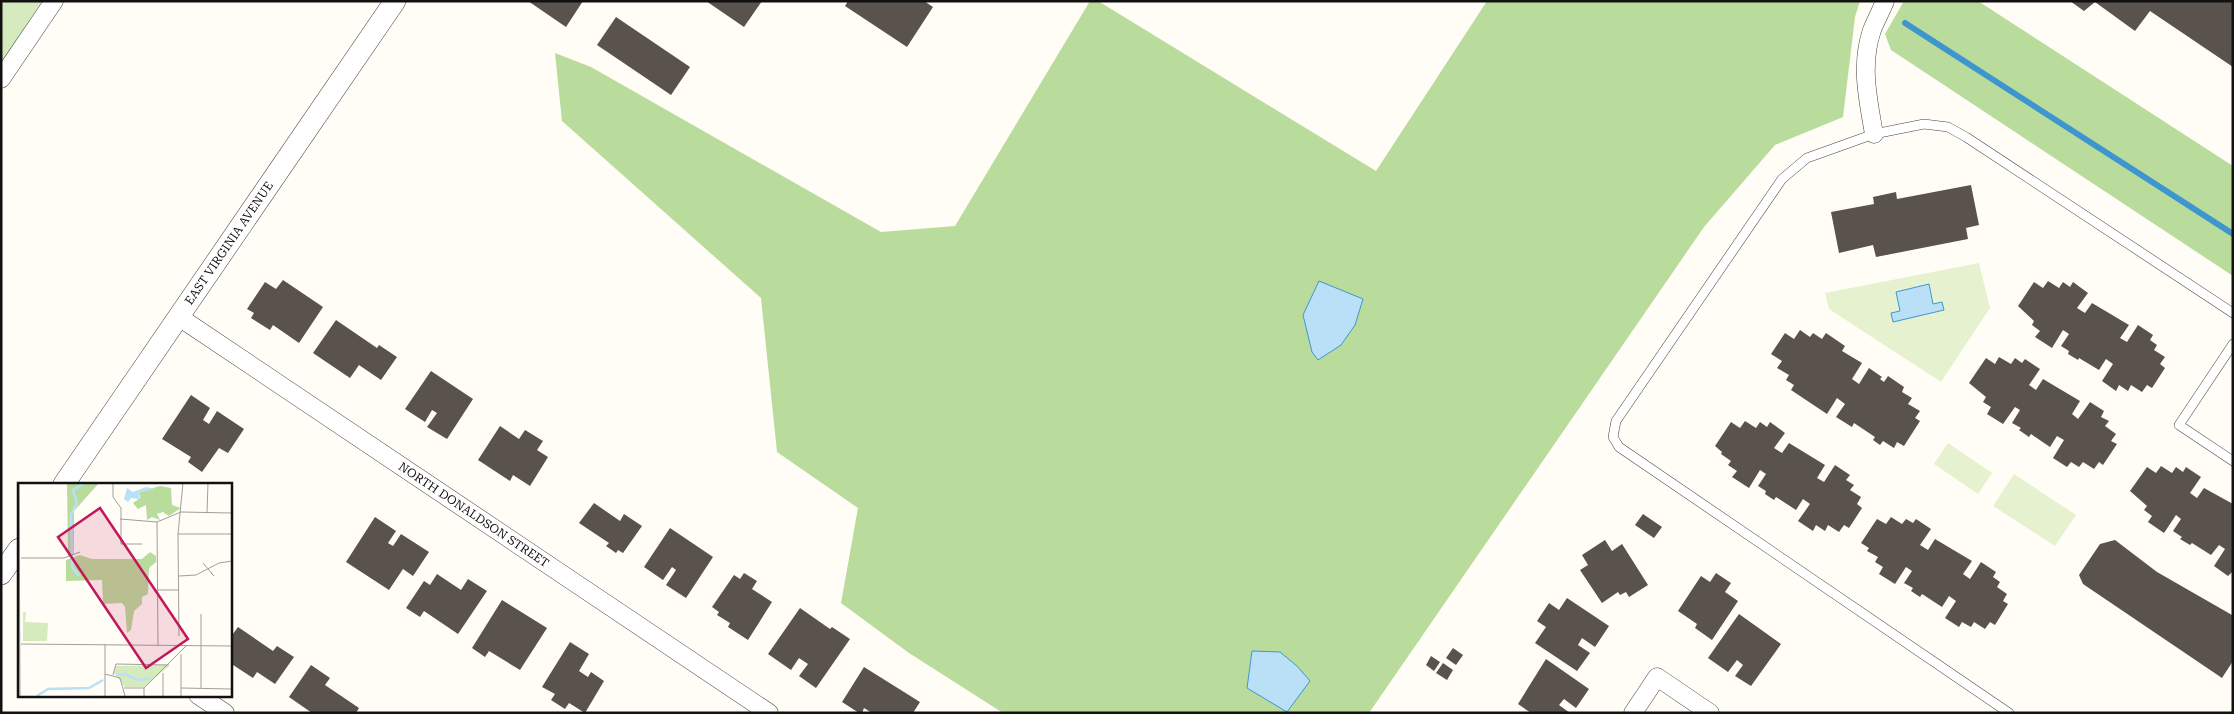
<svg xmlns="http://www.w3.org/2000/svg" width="2234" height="714" font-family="'Roboto Serif',serif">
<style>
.green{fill:#d5ebbd}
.forest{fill:#b9dc9c}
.pitch{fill:#e6f2cf}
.water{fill:#b9e0f7;stroke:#3f96cf}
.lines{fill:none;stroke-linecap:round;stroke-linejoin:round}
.stream{stroke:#3f96cf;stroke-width:6}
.building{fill:#5a524d}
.service-casing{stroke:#444;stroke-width:10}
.minor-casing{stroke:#444;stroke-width:19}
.tertiary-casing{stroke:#444;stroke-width:22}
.service{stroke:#fff;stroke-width:9}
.minor{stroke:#fff;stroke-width:18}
.tertiary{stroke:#fff;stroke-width:21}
.labels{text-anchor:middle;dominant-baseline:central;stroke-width:5;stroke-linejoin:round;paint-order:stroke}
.street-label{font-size:12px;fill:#111;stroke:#fff}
.inset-river{fill:none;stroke:#b9e0f7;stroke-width:2.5}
.inset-road{fill:none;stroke:#a09f9a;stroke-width:1}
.view{fill:#c2185b;fill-opacity:0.15;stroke:#c2185b;stroke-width:2.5}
.inset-edge{fill:none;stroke:#111;stroke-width:2.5}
</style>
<rect width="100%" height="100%" fill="#fffdf5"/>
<!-- green -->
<path class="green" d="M1 1H42L1 63Z"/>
<!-- forest -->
<g class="forest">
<path d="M1090 1H1098L1376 171 1487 1H1860L1855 17 1843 117 1775 145 1704 227 1369 713H1003L909 653 841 603 858 508 777 452 761 298 562 121 555 53 591 67 881 232 955 226Z"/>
<path d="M1904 1H1978L2233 166V276L1891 50 1885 34Z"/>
</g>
<!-- pitch -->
<g class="pitch">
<path d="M1979 263 1990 308 1941 382 1829 309 1825 293Z"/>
<path d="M1948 443 1992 473 1978 494 1934 464Z"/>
<path d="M2014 474 2076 515 2055 546 1993 506Z"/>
</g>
<!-- water -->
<g class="water">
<path d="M1319 281 1363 299 1355 325 1341 345 1318 360 1312 352 1303 315Z"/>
<path d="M1929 284 1933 304 1942 302 1944 310 1893 322 1891 313 1900 311 1896 292Z"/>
<path d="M1252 651 1280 652 1297 666 1310 681 1287 712 1247 688Z"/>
</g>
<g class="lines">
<!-- stream -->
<path class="stream" d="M1905 23 2233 234"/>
</g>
<!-- building -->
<g class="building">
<path d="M528 1H583L566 27Z"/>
<path d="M706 1H762L744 27Z"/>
<path d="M848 1H924L933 7 907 47 845 6Z"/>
<path d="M2070 1H2233V67L2150 11 2135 31 2095 2 2084 11Z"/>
<path d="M616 17 690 67 671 95 597 45Z"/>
<path d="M1971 185 1979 225 1966 228 1968 239 1876 257 1873 245 1839 253 1831 212 1874 204 1873 197 1896 192 1897 199Z"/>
<path d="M283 280 323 307 299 343 273 325 270 330 251 318 254 313 247 309 265 282 276 289Z"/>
<path d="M2048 281 2059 288 2063 282 2070 287 2073 282 2088 293 2077 308 2085 313 2092 303 2129 325 2120 338 2127 342 2138 325 2153 335 2150 340 2157 345 2154 350 2165 357 2160 364 2165 368 2152 388 2147 385 2142 392 2131 385 2128 391 2119 385 2116 391 2102 381 2113 364 2106 359 2099 370 2079 358 2078 360 2068 354 2069 351 2061 346 2069 334 2063 330 2052 348 2035 337 2040 331 2032 325 2034 321 2018 306 2034 282 2043 288Z"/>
<path d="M336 320 377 348 379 345 397 357 381 380 359 365 350 378 313 353Z"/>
<path d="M1800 330 1810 337 1813 333 1822 339 1826 333 1845 346 1842 351 1862 363 1852 379 1859 384 1869 368 1882 377 1880 379 1884 382 1888 376 1904 387 1902 392 1912 398 1908 404 1920 411 1915 418 1920 421 1904 446 1897 442 1894 448 1883 441 1880 445 1873 440 1875 437 1854 423 1852 427 1836 417 1845 404 1837 398 1827 414 1791 390 1794 385 1786 380 1789 375 1777 368 1782 361 1771 354 1785 333 1794 339Z"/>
<path d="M1999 357 2011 364 2015 358 2022 363 2025 359 2040 369 2029 385 2036 390 2043 379 2080 401 2072 414 2078 419 2090 402 2104 411 2101 417 2109 421 2105 426 2116 434 2111 441 2117 444 2103 465 2099 462 2094 469 2083 462 2079 467 2071 462 2067 467 2053 458 2064 440 2057 436 2050 447 2031 434 2029 437 2019 430 2021 428 2012 423 2020 410 2015 407 2003 424 1987 414 1991 407 1983 402 1986 397 1969 383 1986 358 1995 364Z"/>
<path d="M431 371 473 399 447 439 427 427 437 413 432 410 425 422 405 409Z"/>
<path d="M191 395 210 408 203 420 209 424 217 411 244 429 228 453 219 448 202 472 188 462 191 457 162 439Z"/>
<path d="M1745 421 1756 428 1760 422 1767 427 1770 422 1785 433 1774 448 1782 453 1789 443 1825 465 1817 478 1824 482 1835 465 1850 475 1846 480 1854 485 1850 490 1861 497 1857 504 1862 508 1849 528 1844 525 1839 532 1828 525 1825 531 1816 525 1813 531 1798 521 1810 504 1803 499 1796 510 1776 497 1774 500 1765 494 1766 491 1758 486 1766 474 1760 470 1749 488 1732 477 1737 471 1728 465 1731 461 1721 454 1722 452 1715 446 1731 422 1740 428Z"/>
<path d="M500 426 519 439 525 430 543 441 537 450 548 457 530 486 513 475 510 481 478 460Z"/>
<path d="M2161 466 2172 473 2176 467 2183 472 2186 467 2201 477 2190 493 2197 498 2204 488 2233 504V571L2228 576 2214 566 2225 549 2219 545 2211 555 2192 543 2190 545 2180 539 2182 537 2173 531 2181 519 2176 515 2164 533 2148 522 2152 516 2144 510 2147 506 2130 491 2147 467 2156 473Z"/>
<path d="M594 503 620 521 624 514 642 526 623 553 618 550 616 553 606 546 609 543 579 523Z"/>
<path d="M1643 514 1662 527 1654 538 1635 525Z"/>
<path d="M375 517 396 531 388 543 393 546 401 534 429 552 413 576 403 569 389 590 346 562Z"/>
<path d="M1891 517 1902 524 1906 519 1913 523 1916 519 1931 529 1920 545 1928 550 1935 539 1972 561 1963 574 1970 579 1981 562 1996 572 1993 577 2000 582 1997 587 2007 594 2003 601 2008 604 1995 625 1990 622 1985 629 1974 622 1971 627 1962 622 1959 627 1945 618 1956 601 1949 596 1942 607 1922 594 1920 597 1911 591 1913 588 1904 583 1912 571 1906 567 1895 584 1879 574 1883 567 1875 562 1878 557 1867 551 1869 548 1861 543 1877 519 1886 524Z"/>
<path d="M670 528 713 557 686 598 666 585 676 570 672 567 663 580 644 567Z"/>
<path d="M1605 540 1612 551 1622 544 1648 585 1629 597 1626 592 1620 595 1618 592 1602 603 1580 570 1588 565 1582 555Z"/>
<path d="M2115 540 2157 572 2232 615 2233 661 2222 678 2083 584 2079 575 2100 544Z"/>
<path d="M744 573 757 581 752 589 772 602 748 640 728 627 730 623 717 615 719 612 712 607 734 575 740 579Z"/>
<path d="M1716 573 1731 583 1725 592 1738 601 1712 640 1695 628 1697 624 1678 611 1701 576 1710 582Z"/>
<path d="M437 574 461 590 468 579 487 591 458 634 424 611 420 617 406 608 424 581 430 585Z"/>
<path d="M1567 598 1609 626 1595 647 1582 638 1578 645 1590 653 1577 671 1535 643 1546 627 1537 621 1549 603 1559 610Z"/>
<path d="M502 600 547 628 520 670 489 651 485 657 472 648Z"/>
<path d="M800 608 830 629 832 627 850 639 816 688 799 676 808 664 799 658 791 670 768 654Z"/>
<path d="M1739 614 1781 644 1751 686 1735 676 1743 665 1737 660 1728 672 1708 658Z"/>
<path d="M238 627 273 651 277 646 294 657 275 684 257 672 253 678 230 663V638Z"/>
<path d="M570 642 589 654 579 671 588 677 591 672 604 681 585 713 569 703 565 709 551 700 555 694 542 687Z"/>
<path d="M1453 648 1463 655 1456 665 1446 658Z"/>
<path d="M1431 656 1440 662 1434 671 1426 665Z"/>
<path d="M1546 659 1589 689 1576 708 1564 699 1559 705 1570 713H1531L1518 704Z"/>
<path d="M1443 663 1453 670 1447 680 1436 673Z"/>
<path d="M311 665 330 678 325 685 359 708 356 713H312L289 697Z"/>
<path d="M864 667 920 702 913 713H872L864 708 862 713H859L842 702Z"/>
</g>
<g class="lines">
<!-- service casing -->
<g class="service-casing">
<g id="service">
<path d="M2233 344 2179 425 2233 461"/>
<path d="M2009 713 1619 447 1613 437 1616 421 1782 179 1807 158 1874 134 1924 124 1948 127 1966 137 2233 313"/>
</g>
</g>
<!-- minor casing -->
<g class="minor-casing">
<g id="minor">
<path d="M1 79 54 1"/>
<path d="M1874 134C1868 99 1860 65 1872 30 1876 20 1881 11 1885 1"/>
<path id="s1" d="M179 317 769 713"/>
<path d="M198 695 225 713"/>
<path d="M1633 713 1657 677 1710 713"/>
</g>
</g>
<!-- tertiary casing -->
<g class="tertiary-casing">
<g id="tertiary">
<path id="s2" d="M64 484 395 1"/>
<path d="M1 574 19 549"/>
</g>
</g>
<!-- service -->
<use href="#service" class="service"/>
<!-- minor -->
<use href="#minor" class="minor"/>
<!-- tertiary -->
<use href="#tertiary" class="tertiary"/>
</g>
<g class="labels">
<!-- street labels -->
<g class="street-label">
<text stroke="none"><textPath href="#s2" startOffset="292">EAST VIRGINIA AVENUE</textPath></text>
<text stroke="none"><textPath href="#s1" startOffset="355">NORTH DONALDSON STREET</textPath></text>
</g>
</g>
<!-- overview -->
<g transform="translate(18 483)">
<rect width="214" height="214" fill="#fffdf5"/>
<path d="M5 129H8L7 139 30 140 29 158H5ZM98 183 148 182 151 183 126 204H107L96 190Z" fill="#d5ebbd"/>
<path d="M49 0H81L56 28V72L50 73ZM142 3 153 5 154 22 163 25 151 33 145 29 139 31 142 37 134 34 129 37 128 22 120 26 115 20 122 15V9ZM132 69 138 73V79L131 85 130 111 124 114V121L116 128 113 147 109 150 107 124 104 120 85 121 84 97 48 98V77L62 72 74 76H124Z" fill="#b9dc9c"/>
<path d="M128 4 137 6 122 9 121 16 113 15 110 19 106 16 109 5 115 9Z" fill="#b9e0f7"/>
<path class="inset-river" d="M54 72 53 32 59 20 55 7 66 0M54 76V84L61 93M98 192 107 191 120 197 133 195M19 213 30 206 71 205 85 197"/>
<path class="inset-road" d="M1 0 2 213M95 0V14L103 25V61H124M189 29 190 0M102 36 139 39 163 29 214 30M139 39 140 162M160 51H214M3 75H46L62 69M185 80 196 93 193 90M161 93 178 92 201 80 214 78M140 107H161M161 153 160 51 165 0M3 161 214 163M87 161V213M163 171V213M87 191 102 195 107 213M95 192 98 181 151 182M106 205H126M163 205 214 206M183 205V131M126 213V205L169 162M145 213V190"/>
<path class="view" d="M82 25 170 156 128 185 40 54Z"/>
<rect width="214" height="214" class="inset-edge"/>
</g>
<!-- border -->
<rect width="2234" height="714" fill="none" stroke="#111111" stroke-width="5"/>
</svg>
